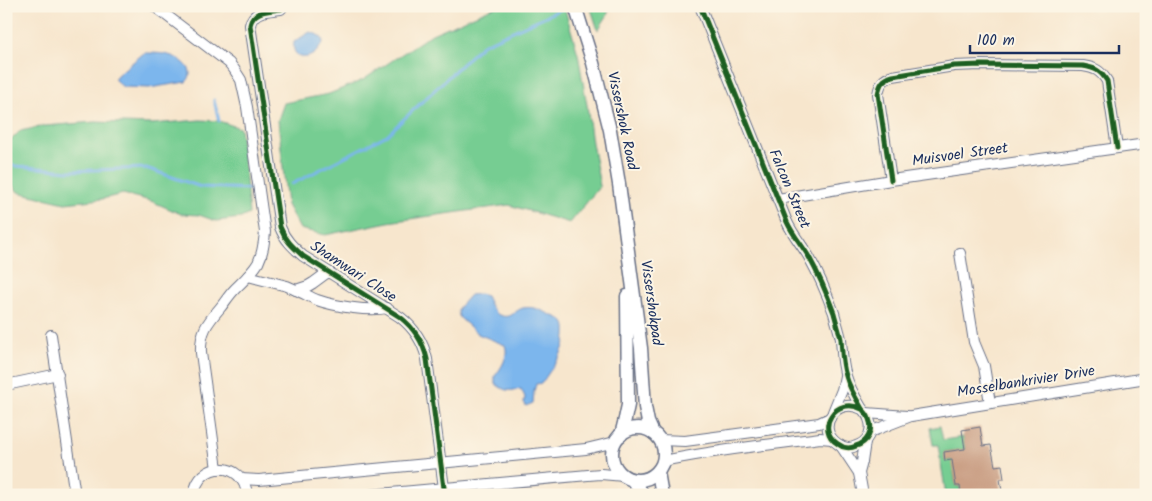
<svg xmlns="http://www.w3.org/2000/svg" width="1152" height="501" font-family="Kalam,sans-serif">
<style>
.green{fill:#76cd92;stroke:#487e78}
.water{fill:#7cb6ed;stroke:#4c72a6}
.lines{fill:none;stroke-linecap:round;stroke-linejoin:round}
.stream{stroke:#7cb6ed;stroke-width:3}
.building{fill:#cba086}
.minor-casing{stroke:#686f85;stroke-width:12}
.major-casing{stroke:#686f85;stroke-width:15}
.minor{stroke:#fff;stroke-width:10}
.major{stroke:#fff;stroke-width:12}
.cycleway-casing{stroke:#fcf5e5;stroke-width:8}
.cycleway{stroke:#1b5e20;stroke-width:5}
.labels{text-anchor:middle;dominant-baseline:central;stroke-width:4;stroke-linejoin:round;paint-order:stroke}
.street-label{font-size:15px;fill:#1b2f5e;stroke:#fcf5e5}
</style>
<rect width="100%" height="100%" fill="#fcf5e5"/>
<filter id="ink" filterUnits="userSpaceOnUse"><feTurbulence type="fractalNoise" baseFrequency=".02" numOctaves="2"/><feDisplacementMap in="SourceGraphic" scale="10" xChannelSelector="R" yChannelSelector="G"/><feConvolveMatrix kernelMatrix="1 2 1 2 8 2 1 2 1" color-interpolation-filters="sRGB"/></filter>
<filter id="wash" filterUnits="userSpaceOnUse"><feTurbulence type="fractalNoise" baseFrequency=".0096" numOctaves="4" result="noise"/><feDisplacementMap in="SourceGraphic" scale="20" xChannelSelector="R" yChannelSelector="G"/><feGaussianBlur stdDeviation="1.12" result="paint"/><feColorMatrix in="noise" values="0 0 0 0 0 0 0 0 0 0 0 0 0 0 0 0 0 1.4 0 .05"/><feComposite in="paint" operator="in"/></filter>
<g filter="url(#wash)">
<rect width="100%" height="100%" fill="#f7e6cd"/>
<!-- green -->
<g class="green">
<path d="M497 6H564L578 54 587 105 592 143 600 186 570 223 509 205 388 222 325 235 300 229 287 205 278 120 284 103 329 94 363 80 432 34Z"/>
<path d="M590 6H610L607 16 598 30Z"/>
<path d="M200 120 219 121 240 128 245 169 249 214 241 218 216 221 199 215 181 214 151 201 123 194 102 199 65 203 18 192 6 176V156L9 142 20 131 45 126 95 122 151 124Z"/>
<path d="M940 426 943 440 963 437 965 449 944 452 945 461 957 459 954 473 956 486H960L961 495H946L938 445H933L930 428Z"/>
</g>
<!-- water -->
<g class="water">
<path d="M310 32C316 34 323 36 323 43 320 46 318 51 315 53 304 62 291 56 294 42Z"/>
<path d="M144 53C153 53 163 53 172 56 183 60 197 71 186 82L149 88 123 87 114 79 117 75Z"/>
<path d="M479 294 486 296C489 302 493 313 499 315 512 320 513 311 523 308 533 306 541 310 549 314 553 316 560 318 563 321 567 325 566 330 566 335 565 354 551 368 542 383L536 384 534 391 533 403 526 406 524 402 525 397 521 389C508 391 505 392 495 383V376C502 367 509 356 505 345L478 334 459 317 458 311 460 306 470 295Z"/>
</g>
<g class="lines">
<!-- stream -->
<g class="stream">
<path d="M214 100 219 121"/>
<path d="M6 165 69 171 146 168 201 187 252 189"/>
<path d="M292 184 387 135 482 45 566 7"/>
</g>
</g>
<g id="blocks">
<!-- building -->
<path class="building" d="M980 427 983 446 991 445 995 466 1002 465 1004 479H1000L1002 491 979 495H961L960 486H956L952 460 945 461 944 452 965 449 962 430Z"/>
</g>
</g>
<g filter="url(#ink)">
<use href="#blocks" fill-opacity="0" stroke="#686f85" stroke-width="1"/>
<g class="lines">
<!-- minor casing -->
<g class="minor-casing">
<g id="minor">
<path d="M154 6 229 63 234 69 241 80 247 107 265 232C264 243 263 253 258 263 252 273 243 281 235 289 229 295 225 302 220 308 207 323 200 332 201 353L217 469"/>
<path d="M283 6 281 9C268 11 253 10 250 25L280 227C285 240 293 247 303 256L400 317C414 328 423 341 427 359L444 488"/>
<path d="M700 6 787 222C793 235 802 245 809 257 819 275 827 294 834 313 836 321 839 330 841 339 842 351 842 364 846 376 849 387 855 397 861 407 863 411 868 414 869 419 874 431 867 443 856 446 850 449 843 448 838 444 814 429 836 395 862 409"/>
<path d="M891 180 878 94C880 83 883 79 893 76L954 66 981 65 1083 66C1095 68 1100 70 1107 81L1117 148"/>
<path d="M778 199 891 180 1146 144"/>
<path d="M960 253 974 342 984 366 990 403"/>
<path d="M248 276 287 286 296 290 308 286 313 283 328 272"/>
<path d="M296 290C303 293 310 297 317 300 334 306 369 312 387 308"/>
<path d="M51 335 75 495"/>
<path d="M6 385 58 374"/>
<path d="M833 412 842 390 845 376"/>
<path d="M866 413 907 416"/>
<path d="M870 432 911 416 1146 378"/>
<path d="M660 440 685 441 819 423 830 418"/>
<path d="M841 446 859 473"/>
<path d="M664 461C715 450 767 445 820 438L832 439"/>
<path d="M241 479 259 480 586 449 615 442"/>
<path d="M194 495C198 460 244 460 247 495"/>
<path d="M369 495 588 475 601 474 624 476"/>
<path d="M863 495 859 473 862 462 865 442"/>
</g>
</g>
<!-- major casing -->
<g class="major-casing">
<g id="major">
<path d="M575 6 593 63 610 130 619 184 641 348 645 407 648 422 653 433"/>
<circle cx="638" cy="454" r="26"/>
<path d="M621 435 625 419 628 405 627 296"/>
<path d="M658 472 662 495"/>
<path d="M632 480 644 495"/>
</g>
</g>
<!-- minor -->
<use href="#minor" class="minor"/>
<!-- major -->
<use href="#major" class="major"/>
<!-- cycleway casing -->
<g class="cycleway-casing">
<g id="cycleway">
<path d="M283 6 281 9C268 11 253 10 250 25L280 227C285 240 293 247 303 256L400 317C414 328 423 341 427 359L444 488"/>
<path d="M700 6 787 222C793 235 802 245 809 257 819 275 827 294 834 313 836 321 839 330 841 339 842 351 842 364 846 376 849 387 855 397 861 407 863 411 868 414 869 419 874 431 867 443 856 446 850 449 843 448 838 444 814 429 836 395 862 409"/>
<path d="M891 180 878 94C880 83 883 79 893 76L954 66 981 65 1083 66C1095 68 1100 70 1107 81L1117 148"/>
</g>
</g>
<!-- cycleway -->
<use href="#cycleway" class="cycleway"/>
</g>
</g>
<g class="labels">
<!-- street labels -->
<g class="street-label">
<text transform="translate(622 121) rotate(78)">Vissershok Road</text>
<text transform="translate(960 155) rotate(-8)">Muisvoel Street</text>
<text transform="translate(789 189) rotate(67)">Falcon Street</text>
<text transform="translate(353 272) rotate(33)">Shamwari Close</text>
<text transform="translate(651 303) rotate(82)">Vissershokpad</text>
<text transform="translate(1026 382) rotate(-9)">Mosselbankrivier Drive</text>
</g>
</g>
<!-- margin -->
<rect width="1152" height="501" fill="none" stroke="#fcf5e5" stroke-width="25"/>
<!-- scale -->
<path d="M970 45v8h149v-8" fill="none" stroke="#1b2f5e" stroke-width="2.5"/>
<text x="977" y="45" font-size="15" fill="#1b2f5e" stroke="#fcf5e5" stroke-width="4" paint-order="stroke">100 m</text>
</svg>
